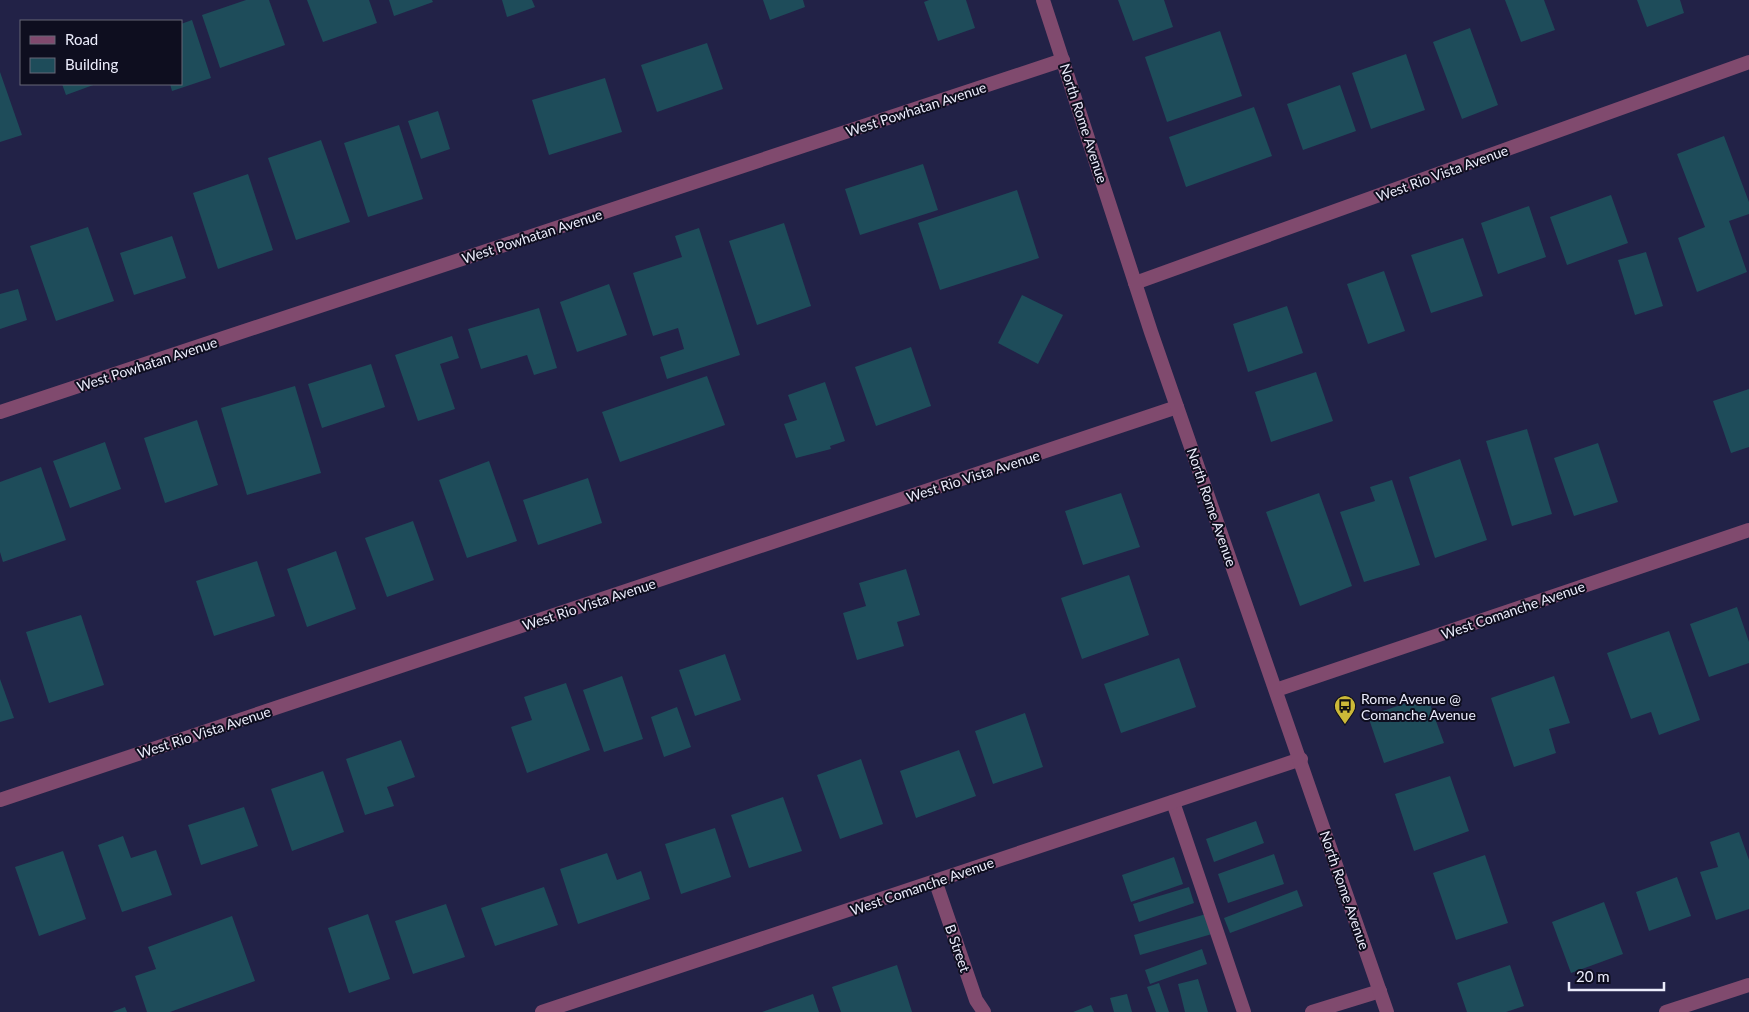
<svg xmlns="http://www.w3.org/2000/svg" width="1749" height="1012" font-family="Lato,sans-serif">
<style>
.building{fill:#1e4c5a}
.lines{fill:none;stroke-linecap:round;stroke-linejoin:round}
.minor{stroke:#804a6e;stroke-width:14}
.tertiary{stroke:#804a6e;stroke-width:14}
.labels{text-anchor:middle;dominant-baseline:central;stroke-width:4;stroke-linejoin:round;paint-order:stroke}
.street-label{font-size:14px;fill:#ebecfb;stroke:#0e0e1f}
.poi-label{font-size:14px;fill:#ebecfb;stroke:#0e0e1f;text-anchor:start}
</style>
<rect width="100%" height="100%" fill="#222247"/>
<!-- building -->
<g class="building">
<path d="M246 0H269L285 45 220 68 202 15Z"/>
<path d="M307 0H369L377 23 323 42Z"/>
<path d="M389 0H432L433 2 394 16Z"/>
<path d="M502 0H532L535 7 507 17Z"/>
<path d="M763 0H803L805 7 770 20Z"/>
<path d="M929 0H966L975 28 938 41 924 2Z"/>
<path d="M1118 0H1164L1173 27 1133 41Z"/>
<path d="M1505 0H1544L1555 30 1521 42Z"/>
<path d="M1637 0H1680L1684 13 1647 27Z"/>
<path d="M192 20 211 78 172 91 170 84H181V24Z"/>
<path d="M1470 28 1498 105 1462 119 1433 42Z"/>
<path d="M1220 31 1242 96 1167 122 1145 57Z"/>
<path d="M707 43 723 89 657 112 641 65Z"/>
<path d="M1406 54 1425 110 1371 129 1352 73Z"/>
<path d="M0 72 22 135 0 142Z"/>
<path d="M605 78 622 132 549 155 532 100Z"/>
<path d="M62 84H96L66 95Z"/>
<path d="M1340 85 1356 131 1303 150 1287 104Z"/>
<path d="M1254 107 1272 156 1186 187 1169 137Z"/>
<path d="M438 111 450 149 421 159 408 121Z"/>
<path d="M399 125 423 199 368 217 344 143Z"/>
<path d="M1724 136 1749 202V214L1729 221 1747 272 1697 292 1678 238 1705 227 1677 154Z"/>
<path d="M321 140 350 222 296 240 268 158Z"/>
<path d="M923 164 938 210 860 235 845 189Z"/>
<path d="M248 174 273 250 218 269 193 193Z"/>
<path d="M1017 190 1039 258 940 290 918 223Z"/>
<path d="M1611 195 1628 243 1567 265 1550 217Z"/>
<path d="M1529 206 1546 257 1498 274 1481 223Z"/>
<path d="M784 223 811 306 757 325 729 241Z"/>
<path d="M88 227 114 301 56 321 30 246Z"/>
<path d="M699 228 740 355 667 379 660 357 684 349 678 328 653 336 633 273 682 257 675 236Z"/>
<path d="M172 236 186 278 134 295 120 253Z"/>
<path d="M1463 238 1483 296 1431 313 1411 255Z"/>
<path d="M1646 252 1663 306 1635 315 1618 260Z"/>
<path d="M1384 271 1405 331 1368 344 1347 284Z"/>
<path d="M609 284 627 335 577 352 560 302Z"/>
<path d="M18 289 27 320 0 329V294Z"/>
<path d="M1022 295 1063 315 1038 364 998 343Z"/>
<path d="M1287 306 1303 353 1248 372 1233 324Z"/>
<path d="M539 308 557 368 534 375 527 355 481 369 468 329Z"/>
<path d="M452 336 459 358 440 364 455 409 418 421 395 355Z"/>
<path d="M911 347 931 406 876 426 855 367Z"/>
<path d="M371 364 385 407 322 428 308 384Z"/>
<path d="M1316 372 1333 421 1271 442 1255 392Z"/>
<path d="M707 376 725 425 620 462 602 412Z"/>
<path d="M825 382 845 441 830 446 831 449 796 458 784 424 797 420 788 395Z"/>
<path d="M295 386 321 473 247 495 221 408Z"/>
<path d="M1749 389V447L1731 453 1713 401Z"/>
<path d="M197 420 218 485 165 503 144 438Z"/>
<path d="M1527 429 1552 514 1512 526 1486 441Z"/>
<path d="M105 442 121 489 70 508 53 461Z"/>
<path d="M1598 443 1618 502 1574 516 1554 458Z"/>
<path d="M1460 459 1487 540 1435 558 1409 477Z"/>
<path d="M489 461 517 541 467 558 439 480Z"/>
<path d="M41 467 66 540 3 562 0 552V482Z"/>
<path d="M588 478 602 523 538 545 523 500Z"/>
<path d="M1392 480 1420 565 1364 582 1340 512 1375 501 1370 487Z"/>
<path d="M1121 493 1140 547 1083 565 1065 511Z"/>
<path d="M1319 493 1352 586 1300 606 1266 512Z"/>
<path d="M413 521 434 580 387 597 365 538Z"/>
<path d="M336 551 356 609 307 627 287 569Z"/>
<path d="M257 561 275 616 214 636 196 581Z"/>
<path d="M906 569 920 615 897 622 904 646 857 660 843 613 866 606 859 583Z"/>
<path d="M1129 575 1149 635 1082 659 1061 598Z"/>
<path d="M1737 607 1749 642V663L1709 677 1690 624Z"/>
<path d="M81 615 104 685 49 703 26 632Z"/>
<path d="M1669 631 1700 720 1659 735 1651 712 1631 719 1607 653Z"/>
<path d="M725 654 741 700 695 716 679 670Z"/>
<path d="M1179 658 1196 707 1121 733 1104 684Z"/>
<path d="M622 676 643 739 604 752 583 690Z"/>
<path d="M1554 676 1570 723 1549 729 1556 753 1514 767 1491 698Z"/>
<path d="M0 679 14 718 0 722Z"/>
<path d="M566 683 590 750 527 773 511 727 532 720 524 697Z"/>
<path d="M1427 696 1444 743 1384 763 1368 716Z"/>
<path d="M677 707 691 747 664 757 651 717Z"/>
<path d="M1025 713 1043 767 993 784 975 731Z"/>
<path d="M401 740 415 777 387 787 394 806 365 815 346 759Z"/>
<path d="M959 750 976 796 916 818 900 771Z"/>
<path d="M861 759 883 824 840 839 817 775Z"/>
<path d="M323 771 344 832 292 851 271 789Z"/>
<path d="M1450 776 1469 831 1414 851 1395 794Z"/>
<path d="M783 797 802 851 749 868 731 815Z"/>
<path d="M244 807 258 846 201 865 188 825Z"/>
<path d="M1256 821 1264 843 1214 862 1206 839Z"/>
<path d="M715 828 731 877 681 894 665 844Z"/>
<path d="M1739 832 1749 860V909L1716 920 1700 872 1718 867 1710 842Z"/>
<path d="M123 836 131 858 156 850 172 895 122 912 98 845Z"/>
<path d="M63 851 86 919 39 936 15 867Z"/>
<path d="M607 853 617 880 641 871 650 899 578 924 560 869Z"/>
<path d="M1274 854 1284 884 1228 903 1218 874Z"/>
<path d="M1485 855 1508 923 1456 940 1433 873Z"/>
<path d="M1174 857 1183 884 1131 902 1122 875Z"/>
<path d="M1677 877 1691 916 1649 931 1636 892Z"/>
<path d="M544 887 558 925 495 946 481 908Z"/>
<path d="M1189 887 1194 903 1139 922 1133 904Z"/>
<path d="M1297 890 1303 906 1230 933 1224 918Z"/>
<path d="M1604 902 1623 954 1571 973 1552 922Z"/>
<path d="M446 904 465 957 413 974 395 921Z"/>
<path d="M368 914 390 979 349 993 328 928Z"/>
<path d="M1206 914 1212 934 1140 955 1134 935Z"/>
<path d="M232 916 255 981 170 1012H147L135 976 156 969 148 947Z"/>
<path d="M1202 949 1207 964 1150 984 1145 970Z"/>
<path d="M897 965 912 1012H841L832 987Z"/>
<path d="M1510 965 1524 1006 1506 1012H1467L1457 983Z"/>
<path d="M1198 979 1208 1012H1185L1178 984Z"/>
<path d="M1159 983 1169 1012H1156L1147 987Z"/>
<path d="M813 994 819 1012H762Z"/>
<path d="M1127 994 1132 1012H1114L1110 998Z"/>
<path d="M1091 1005 1094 1012H1073Z"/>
<path d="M125 1007 127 1012H112Z"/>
</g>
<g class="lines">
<!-- minor -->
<g class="minor">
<path d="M1135 283 1749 62"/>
<path d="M0 412 1063 60"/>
<path d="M1276 690 1749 530"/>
<path d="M0 800 1177 407"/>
<path d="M1173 802 1244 1012"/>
<path d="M936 883 976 1000 984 1012"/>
<path d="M542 1012 1301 759"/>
<path d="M1312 1012 1380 991"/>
<path d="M1666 1012 1749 985"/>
</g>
<!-- tertiary -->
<path class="tertiary" d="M1043 0 1151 332 1387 1012"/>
</g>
<!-- icons -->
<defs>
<g id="bus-pin" transform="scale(1.125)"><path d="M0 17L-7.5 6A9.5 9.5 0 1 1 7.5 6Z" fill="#ccb938" stroke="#0e0e1f"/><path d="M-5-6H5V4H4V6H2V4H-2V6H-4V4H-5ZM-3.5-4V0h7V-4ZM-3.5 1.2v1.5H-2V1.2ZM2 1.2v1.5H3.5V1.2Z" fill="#111"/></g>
</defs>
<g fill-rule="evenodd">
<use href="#bus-pin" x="1345" y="706"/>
</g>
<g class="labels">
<!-- street labels -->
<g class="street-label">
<text transform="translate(916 109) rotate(-18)">West Powhatan Avenue</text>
<text transform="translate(1084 123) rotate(72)">North Rome Avenue</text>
<text transform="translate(1442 173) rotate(-20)">West Rio Vista Avenue</text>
<text transform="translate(532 236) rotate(-18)">West Powhatan Avenue</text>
<text transform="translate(147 364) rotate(-18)">West Powhatan Avenue</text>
<text transform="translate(973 476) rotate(-18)">West Rio Vista Avenue</text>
<text transform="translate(1212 507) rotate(71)">North Rome Avenue</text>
<text transform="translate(589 604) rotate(-18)">West Rio Vista Avenue</text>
<text transform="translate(1513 610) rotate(-19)">West Comanche Avenue</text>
<text transform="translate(204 732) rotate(-18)">West Rio Vista Avenue</text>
<text transform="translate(922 886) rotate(-19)">West Comanche Avenue</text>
<text transform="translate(1345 890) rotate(71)">North Rome Avenue</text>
<text transform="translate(958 948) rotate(71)">B Street</text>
</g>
<!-- poi labels -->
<g class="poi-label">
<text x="1361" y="698">Rome Avenue @<tspan x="1361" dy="16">Comanche Avenue</tspan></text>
</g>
</g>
<!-- legend -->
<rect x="20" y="20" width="162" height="65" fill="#0e0e1f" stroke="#666777"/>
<rect x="30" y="36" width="25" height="8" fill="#804a6e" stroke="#666777"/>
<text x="65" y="45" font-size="15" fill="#ebecfb">Road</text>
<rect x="30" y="58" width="25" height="15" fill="#1e4c5a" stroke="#666777"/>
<text x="65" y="70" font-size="15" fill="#ebecfb">Building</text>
<!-- scale -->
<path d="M1569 982v8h95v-8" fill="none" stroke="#ebecfb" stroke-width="2.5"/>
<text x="1576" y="982" font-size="15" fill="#ebecfb" stroke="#0e0e1f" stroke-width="4" paint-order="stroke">20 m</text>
</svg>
